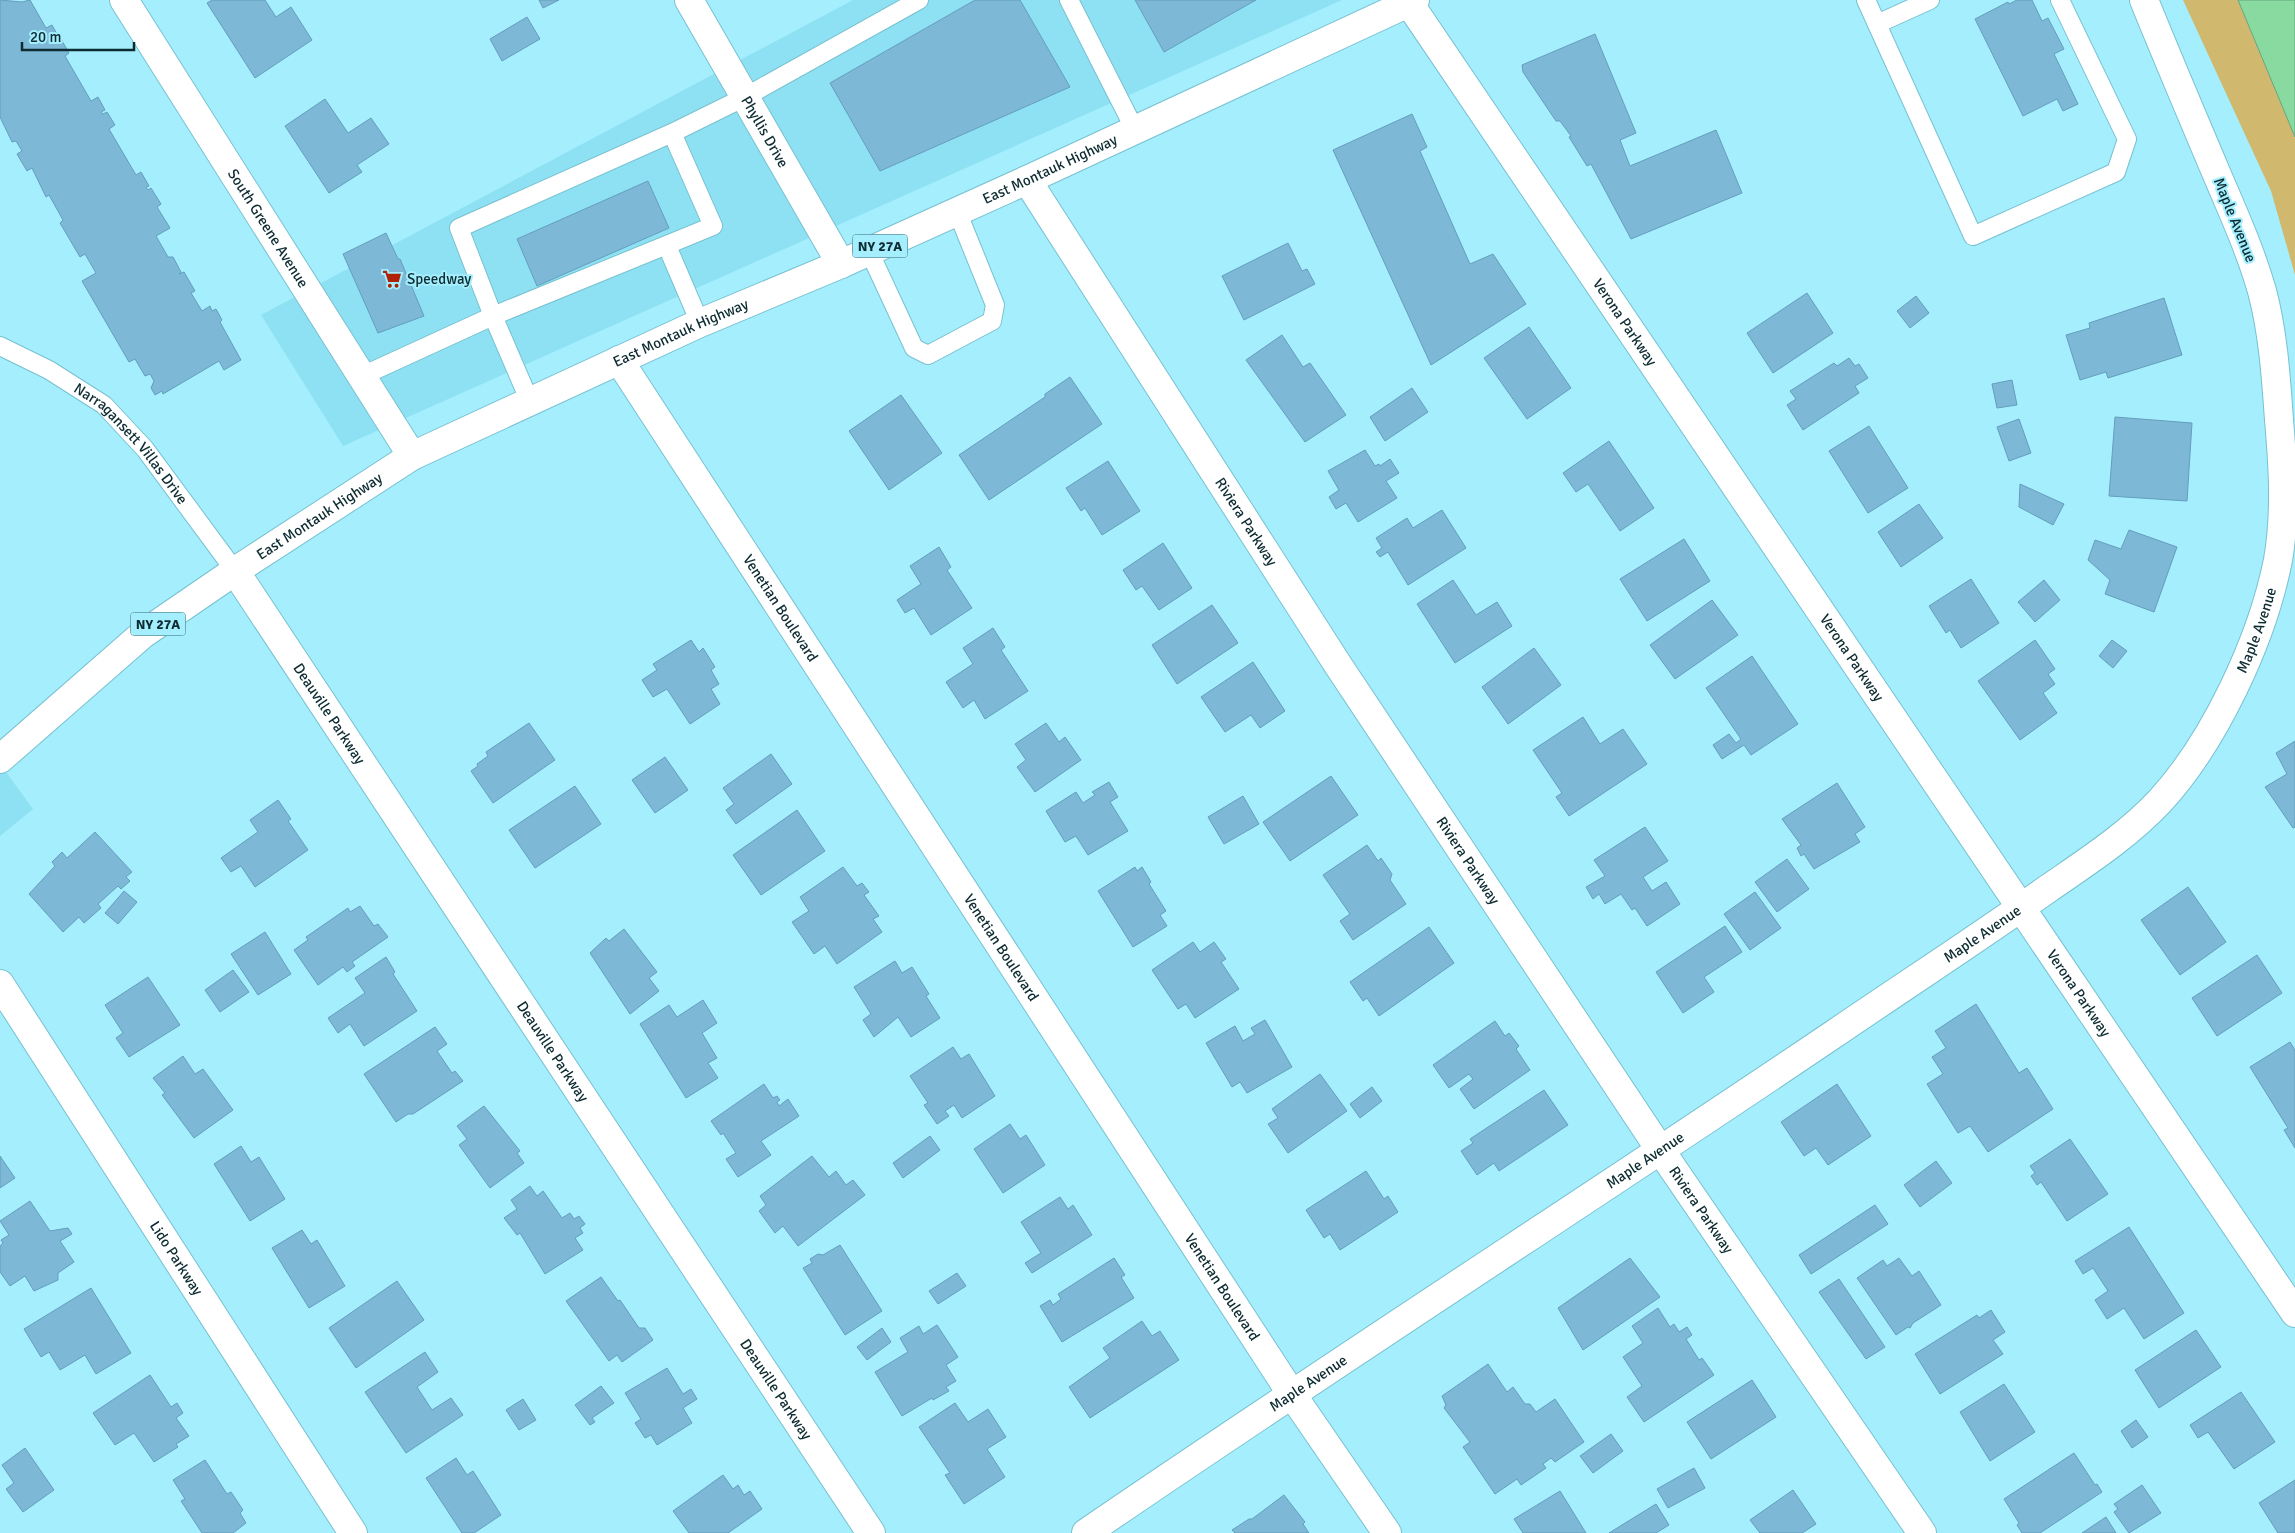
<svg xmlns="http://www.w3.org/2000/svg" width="2295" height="1533" font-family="Signika,sans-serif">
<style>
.built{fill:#8de1f3}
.green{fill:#d0b96f}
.water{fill:#89daa0;stroke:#64a67f}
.building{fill:#7db8d7;stroke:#649ebd}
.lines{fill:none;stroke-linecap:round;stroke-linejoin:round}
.service-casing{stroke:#78c1d0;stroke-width:20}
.minor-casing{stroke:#78c1d0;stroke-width:30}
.primary-casing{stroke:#78c1d0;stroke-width:30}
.service{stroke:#fff;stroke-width:18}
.minor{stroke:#fff;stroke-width:28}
.primary{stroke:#fff;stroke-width:28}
.labels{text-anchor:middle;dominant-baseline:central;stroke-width:4;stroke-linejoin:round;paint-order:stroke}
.shield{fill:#a4eefe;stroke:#3a666f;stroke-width:1}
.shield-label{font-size:14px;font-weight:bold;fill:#0d2c32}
.street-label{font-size:15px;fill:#0d2c32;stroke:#a4eefe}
.poi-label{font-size:15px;fill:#0d2c32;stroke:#a4eefe;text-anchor:start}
</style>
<rect width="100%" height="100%" fill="#a4eefe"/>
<!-- built -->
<g class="built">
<path d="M853 0H1342L343 446 261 315Z"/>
<path d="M0 764 33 809 0 836Z"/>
</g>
<!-- green -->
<path class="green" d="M2183 0H2238L2295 137V275L2271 191Z"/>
<!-- water -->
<path class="water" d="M2238 0H2295V137Z"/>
<!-- building -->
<g class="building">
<path d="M0 0 22 2 30 0 46 28 52 25 58 36 56 37 58 41 61 39 69 53 65 56 91 101 98 97 105 110 101 112 103 114 107 112 115 125 109 129 136 175 141 172 149 186 146 187 148 190 151 188 161 204 157 207 170 228 156 236 168 257H173L181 272 179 274 184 272 195 291 191 293 202 311 210 306 212 311 216 309 222 320 220 322 241 360 224 370 219 361 163 394 162 391 155 395 151 388 154 381 150 374 145 376 135 359 129 362 82 281 96 273 85 254 80 257 60 223 63 220 49 195 46 197 32 168 27 171 17 154 22 151 16 141 12 142 0 117Z"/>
<path d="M212 0H265L276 17 291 7 312 40 255 78 207 3Z"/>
<path d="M539 0H559L543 8Z"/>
<path d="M975 0H1020L1070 87 880 171 830 83Z"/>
<path d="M1135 0H1256L1164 52Z"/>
<path d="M2017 0H2032L2042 21 2048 18 2064 49 2054 54 2078 104 2063 111 2057 99 2023 116 1975 19 2008 2 2009 4Z"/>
<path d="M527 17 540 39 502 61 490 39Z"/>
<path d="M1595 34 1636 133 1620 140 1630 166 1716 130 1742 193 1631 239 1591 164 1587 166 1569 137 1571 136 1560 121H1556L1523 72 1522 65Z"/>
<path d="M325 99 348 133 371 118 389 144 357 165 362 172 329 193 285 126Z"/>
<path d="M1412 114 1427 147 1420 151 1470 264 1493 254 1526 304 1431 365 1333 150Z"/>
<path d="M648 181 669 228 537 286 517 239Z"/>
<path d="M386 233 398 259H400L424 316 378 333 343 254Z"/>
<path d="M1288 243 1302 271 1307 269 1315 284 1244 320 1222 276Z"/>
<path d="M1807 293 1833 333 1773 373 1747 333Z"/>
<path d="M1916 296 1929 313 1910 328 1897 311Z"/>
<path d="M2164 298 2182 355 2108 378 2106 372 2080 380 2066 335 2090 328 2089 323Z"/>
<path d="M1529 327 1571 388 1527 419 1484 358Z"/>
<path d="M1282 335 1303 367 1310 363 1346 415 1305 442 1246 360Z"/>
<path d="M1849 358 1855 366 1859 364 1868 378 1855 386 1859 393 1803 430 1787 405 1796 399 1790 391 1834 363 1837 366Z"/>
<path d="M1070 377 1102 424 989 500 959 455 1045 397V394Z"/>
<path d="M2012 380 2017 405 1997 408 1992 384Z"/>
<path d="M1412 388 1428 412 1385 441 1370 417Z"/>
<path d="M901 395 942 453 889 490 849 431Z"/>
<path d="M2115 417 2192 423 2187 501 2109 496Z"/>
<path d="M2019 419 2031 453 2009 461 1997 427Z"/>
<path d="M1869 426 1908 488 1868 513 1829 451Z"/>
<path d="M1609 441 1654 508 1620 531 1588 484 1576 492 1563 473Z"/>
<path d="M1365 450 1375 466 1379 464 1380 466 1390 459 1399 473 1386 481 1397 498 1358 522 1346 503 1336 509 1329 497 1339 490 1328 471Z"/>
<path d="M1108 461 1140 511 1102 535 1085 508 1081 511 1066 488Z"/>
<path d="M2020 484 2064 504 2053 525 2019 507Z"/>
<path d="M1919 504 1943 538 1901 567 1878 532Z"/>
<path d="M1442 510 1466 548 1408 585 1388 552 1380 557 1376 552 1382 548 1376 538 1407 518 1413 528Z"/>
<path d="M2129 530 2177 547 2154 612 2105 594 2110 580 2088 560 2095 540 2121 549Z"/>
<path d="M1684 539 1710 581 1647 621 1620 579Z"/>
<path d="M1163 543 1192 588 1159 610 1142 586 1136 590 1123 570Z"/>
<path d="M939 547 951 567 947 570 972 608 931 635 914 608 905 613 897 600 921 584 910 566Z"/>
<path d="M1971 579 1999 623 1961 648 1950 630 1946 633 1929 606Z"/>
<path d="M1453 580 1476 615 1497 602 1512 626 1455 663 1417 604Z"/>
<path d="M2044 580 2060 600 2035 622 2018 602Z"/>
<path d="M1712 600 1738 635 1675 679 1650 645Z"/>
<path d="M1212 605 1238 643 1177 684 1152 645Z"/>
<path d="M993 628 1005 647 1001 650 1028 691 985 719 974 700 963 708 946 682 973 664 963 648Z"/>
<path d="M691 640 699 652 703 648 715 667 711 670 719 684 711 689 720 704 690 724 667 689 653 697 642 680 657 670 653 664Z"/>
<path d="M2035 640 2055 669 2048 674 2055 684 2043 693 2057 713 2020 740 1978 681Z"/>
<path d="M2112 640 2127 651 2113 668 2099 656Z"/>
<path d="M1534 648 1561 685 1508 724 1482 687Z"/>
<path d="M1752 656 1798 724 1751 755 1744 745 1722 759 1713 745 1729 734 1736 743 1741 739 1706 688Z"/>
<path d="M1253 662 1285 711 1260 728 1251 715 1225 732 1201 697Z"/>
<path d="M1583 717 1600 744 1623 729 1647 764 1569 816 1556 797 1562 793 1533 750Z"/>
<path d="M529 723 555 760 493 803 471 771 478 766 477 764 488 756 486 752Z"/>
<path d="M1046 723 1059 742 1065 737 1081 760 1035 792 1017 767 1026 760 1015 744Z"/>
<path d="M2295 741V827L2293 828 2265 787 2287 774 2276 753Z"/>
<path d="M771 754 792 784 736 824 726 810 734 804 723 788Z"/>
<path d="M665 757 688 790 655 813 632 780Z"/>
<path d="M1331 776 1358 815 1290 861 1263 822Z"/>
<path d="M1109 782 1118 797 1110 802 1128 831 1088 855 1076 836 1065 842 1046 811 1076 792 1083 803 1095 795 1092 792Z"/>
<path d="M1837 783 1865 827 1855 834 1860 842 1814 869 1804 854 1801 856 1797 848 1801 845 1782 819Z"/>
<path d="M575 786 601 824 535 868 509 830Z"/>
<path d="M1243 796 1259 824 1224 844 1208 817Z"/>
<path d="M278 800 291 819 288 821 308 850 255 887 241 866 231 872 221 858 258 832 250 820Z"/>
<path d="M797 810 825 851 761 895 733 855Z"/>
<path d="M1645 827 1668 861 1643 877 1652 891 1666 882 1680 904 1647 926 1635 908 1632 910 1621 894 1605 904 1599 894 1593 899 1586 887 1605 876 1594 860Z"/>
<path d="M95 832 132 872 126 877 130 881 121 889 118 886 98 904 101 908 84 923 79 917 63 932 29 894 55 866 52 862 62 852 67 858Z"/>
<path d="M1367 845 1378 861 1381 858 1392 874 1390 880 1406 904 1353 940 1340 921 1350 914 1323 875Z"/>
<path d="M1787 859 1809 889 1777 912 1755 882Z"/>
<path d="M843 867 857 886 862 883 869 892 864 895 879 916 873 919 882 932 837 964 825 946 814 954 792 922 809 911 800 897Z"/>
<path d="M1135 867 1137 871 1142 867 1151 882 1149 884 1166 911 1160 915 1167 926 1133 947 1098 891Z"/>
<path d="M2188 887 2226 942 2180 975 2141 920Z"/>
<path d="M124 891 137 902 118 924 105 913Z"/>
<path d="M1755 892 1781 928 1750 950 1724 914Z"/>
<path d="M360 906 374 926 378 924 388 937 352 962 355 966 347 972 343 967 318 985 294 950 308 940 306 937 348 908 350 912Z"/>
<path d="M1725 926 1742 952 1704 977 1714 992 1683 1013 1656 972Z"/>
<path d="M1429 927 1454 963 1379 1016 1367 998 1363 1001 1350 982Z"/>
<path d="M624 929 657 972 649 978 659 991 630 1014 590 953 606 938 609 941Z"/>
<path d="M265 932 291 974 258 995 231 954Z"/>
<path d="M1193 942 1200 952 1214 942 1226 959 1221 962 1239 989 1195 1018 1186 1004 1178 1009 1152 970Z"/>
<path d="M2257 955 2282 993 2217 1036 2192 998Z"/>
<path d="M386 957 395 972 393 974 417 1011 364 1046 350 1024 338 1033 328 1018 365 993 355 978Z"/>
<path d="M895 961 902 973 912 967 929 994 926 996 940 1018 911 1037 898 1017 874 1037 863 1020 871 1014 854 987Z"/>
<path d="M233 970 249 992 220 1012 205 990Z"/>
<path d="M148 977 180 1025 129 1057 116 1038 123 1033 105 1005Z"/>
<path d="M703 1000 717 1023 702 1033 717 1058 708 1063 718 1078 686 1098 640 1024 669 1005 677 1017Z"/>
<path d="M1976 1004 2019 1073 2027 1068 2053 1109 1988 1152 1970 1126 1958 1133 1927 1084 1943 1074 1932 1057 1946 1048 1935 1031Z"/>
<path d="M1265 1020 1292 1067 1247 1093 1240 1082 1232 1087 1206 1043 1235 1026 1243 1041 1255 1034 1251 1028Z"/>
<path d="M1495 1021 1505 1036 1509 1033 1519 1046 1516 1049 1530 1070 1474 1109 1460 1089 1473 1079 1469 1074 1449 1088 1433 1065Z"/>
<path d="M435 1027 447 1044 437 1051 452 1073 455 1071 463 1081 413 1114H408L396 1122 364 1074Z"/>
<path d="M2290 1042 2295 1050V1148L2284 1130 2288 1128 2250 1067Z"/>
<path d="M953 1047 961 1059 969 1054 995 1096 962 1118 954 1105 945 1111 949 1116 937 1124 924 1105 928 1103 910 1076Z"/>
<path d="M183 1056 195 1074 203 1069 233 1110 194 1138 162 1095 165 1093 153 1078Z"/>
<path d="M1320 1074 1347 1111 1288 1153 1268 1124 1278 1118 1272 1109Z"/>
<path d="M764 1084 773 1098 777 1096 780 1100 777 1102 779 1106 788 1099 799 1116 761 1141 771 1155 738 1177 726 1159 736 1153 723 1133 721 1135 711 1121Z"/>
<path d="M1837 1084 1871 1136 1828 1165 1816 1148 1804 1156 1781 1122Z"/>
<path d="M1372 1087 1382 1101 1360 1118 1350 1104Z"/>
<path d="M1544 1090 1568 1125 1499 1171 1494 1163 1477 1175 1461 1151 1473 1143 1470 1139Z"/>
<path d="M484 1106 520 1151 517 1153 524 1163 490 1188 459 1145 467 1139 457 1126Z"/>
<path d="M1010 1124 1020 1139 1026 1135 1045 1165 1003 1193 974 1149Z"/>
<path d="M930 1136 940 1150 903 1178 893 1163Z"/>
<path d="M2070 1139 2108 1194 2067 1221 2041 1182 2037 1185 2031 1176 2035 1173 2030 1166Z"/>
<path d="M241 1146 251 1162 259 1157 285 1199 250 1221 214 1164Z"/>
<path d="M0 1156 15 1178 0 1188Z"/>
<path d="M812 1156 829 1177 836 1171 846 1185 853 1180 865 1195 798 1246 783 1226 775 1233 759 1211 766 1205 760 1196Z"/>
<path d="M1936 1161 1952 1183 1920 1207 1904 1185Z"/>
<path d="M1366 1171 1384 1199 1388 1196 1398 1212 1340 1250 1330 1234 1324 1238 1306 1210Z"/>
<path d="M530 1186 537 1196 543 1191 562 1218 570 1213 574 1219 579 1216 585 1224 580 1228 583 1233 575 1238 583 1250 545 1274 520 1233 517 1235 504 1218 517 1209 511 1200Z"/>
<path d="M1060 1197 1068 1209 1073 1205 1092 1235 1032 1273 1025 1263 1041 1253 1021 1222Z"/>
<path d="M30 1201 50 1231 68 1228 72 1234 60 1241 74 1262 58 1273V1280L34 1291 25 1276 10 1286 0 1272V1246L3 1243 1 1240 9 1235 0 1221Z"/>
<path d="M1875 1205 1888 1224 1811 1274 1799 1255Z"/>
<path d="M2129 1227 2184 1313 2144 1339 2124 1308 2107 1319 2095 1300 2108 1291 2093 1268 2083 1274 2075 1261Z"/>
<path d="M302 1230 311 1244 317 1240 345 1286 309 1308 272 1248Z"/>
<path d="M840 1245 882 1311 845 1335 803 1268 812 1263 810 1259 818 1254 823 1255Z"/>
<path d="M1114 1258 1125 1275 1121 1277 1134 1298 1062 1342 1040 1306 1050 1300 1053 1305 1061 1299 1058 1294Z"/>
<path d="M1630 1258 1660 1297 1583 1350 1558 1308Z"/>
<path d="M1899 1258 1912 1276 1919 1271 1941 1305 1913 1323 1910 1328 1908 1327 1896 1335 1857 1278 1883 1260 1887 1266Z"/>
<path d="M957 1273 966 1286 938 1304 929 1291Z"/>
<path d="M601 1277 618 1301 620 1300 639 1328H645L653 1340 622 1362 617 1355 609 1361 566 1301Z"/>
<path d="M1839 1279 1885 1347 1866 1359 1819 1292Z"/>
<path d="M397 1281 424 1320 356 1368 329 1328Z"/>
<path d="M91 1288 131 1353 96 1374 85 1355 60 1370 49 1352 41 1357 24 1329Z"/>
<path d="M1658 1308 1670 1327 1674 1324 1679 1332 1687 1327 1692 1335 1686 1339 1699 1360 1702 1358 1714 1375 1644 1422 1627 1397 1642 1386 1623 1357 1643 1343 1632 1326Z"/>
<path d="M1991 1310 2005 1332 1993 1340 2003 1354 1940 1394 1915 1354 1977 1315 1979 1318Z"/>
<path d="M1142 1321 1152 1336 1160 1331 1179 1360 1090 1418 1069 1387 1110 1358 1103 1348Z"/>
<path d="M937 1325 958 1357 946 1365 956 1381 946 1387 949 1391 933 1400 932 1398 902 1416 875 1372 908 1352 900 1338 919 1326 923 1334Z"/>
<path d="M882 1328 891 1342 867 1360 857 1347Z"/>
<path d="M2196 1330 2221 1367 2159 1408 2135 1370Z"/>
<path d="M425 1352 438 1372 417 1387 432 1410 451 1398 463 1415 406 1453 365 1392Z"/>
<path d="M1488 1364 1507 1392 1513 1387 1525 1404H1530L1536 1412 1555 1399 1584 1442 1555 1462 1551 1458 1543 1464 1546 1468 1521 1485 1517 1479 1495 1494 1463 1447 1470 1442 1444 1408 1446 1405 1442 1396Z"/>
<path d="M667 1368 683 1394 691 1389 697 1399 683 1408 692 1423 657 1445 651 1435 645 1438 635 1423 641 1419 625 1393Z"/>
<path d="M150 1375 171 1407 177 1403 183 1413 176 1418 189 1436 176 1444 178 1447 154 1462 134 1433 115 1445 93 1413Z"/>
<path d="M1752 1380 1776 1417 1711 1459 1687 1422Z"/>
<path d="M2004 1384 2035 1432 1990 1461 1960 1412Z"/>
<path d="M601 1386 614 1403 592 1418 595 1422 590 1425 575 1405Z"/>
<path d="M2241 1392 2275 1442 2234 1469 2208 1432 2198 1438 2190 1425Z"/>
<path d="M523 1399 536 1420 519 1430 506 1410Z"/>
<path d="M955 1403 968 1422 988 1409 1006 1437 987 1449 1005 1477 964 1504 945 1475 950 1473 919 1427Z"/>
<path d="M2136 1420 2148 1437 2132 1448 2121 1431Z"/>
<path d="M1611 1434 1623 1451 1593 1473 1580 1456Z"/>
<path d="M25 1448 54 1490 23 1512 6 1489 14 1483 2 1465Z"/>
<path d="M2074 1453 2095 1485 2097 1484 2102 1492 2040 1533H2022L2017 1525 2019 1523 2004 1499Z"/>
<path d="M456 1458 467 1475 473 1471 501 1515 474 1533H462L426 1478Z"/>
<path d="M205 1460 227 1494 231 1492 243 1510 240 1513 246 1523 233 1533H202L181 1501 185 1499 173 1480Z"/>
<path d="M1694 1468 1705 1488 1668 1508 1657 1489Z"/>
<path d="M723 1475 733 1489 738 1485 744 1495 750 1491 762 1509 728 1533H689L673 1511Z"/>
<path d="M2295 1480V1533H2278L2259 1503Z"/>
<path d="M2142 1485 2161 1513 2129 1533 2114 1512 2118 1509 2114 1504Z"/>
<path d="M1793 1490 1816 1524 1802 1533H1760L1750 1520Z"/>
<path d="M1560 1491 1586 1533H1523L1514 1519Z"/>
<path d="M1284 1495 1305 1522 1303 1524 1309 1533H1235L1232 1530 1249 1519H1252Z"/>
<path d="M1656 1504 1669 1525 1656 1533H1609Z"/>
<path d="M2106 1517 2116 1533H2082Z"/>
</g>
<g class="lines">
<!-- service casing -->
<g class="service-casing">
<g id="service">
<path d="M1069 0 1135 130"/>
<path d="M1866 0 1973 236 2116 172 2127 139 2060 0"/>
<path d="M1877 24 1930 0"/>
<path d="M672 133 713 226 493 316 459 228 672 133 745 97 919 0"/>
<path d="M667 246 700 323"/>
<path d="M869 251 914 348 928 355 992 321 995 305 957 211"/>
<path id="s1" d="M0 346 49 370 104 405 145 449 235 571"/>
<path d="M362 376 493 316 530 402"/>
</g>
</g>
<!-- minor casing -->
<g class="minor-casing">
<g id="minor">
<path id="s2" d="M124 0 412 456"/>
<path id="s3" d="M689 0 841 264"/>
<path id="s4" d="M1407 0 2295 1313"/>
<path id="s5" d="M1027 180 1338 665 1661 1151 1922 1533"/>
<path id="s6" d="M619 360 1291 1393 1387 1533"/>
<path id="s7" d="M235 571 871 1533"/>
<path id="s8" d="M0 984 353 1533"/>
<path id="s9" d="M1086 1533C1333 1364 1585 1202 1834 1034 1906 985 1978 938 2049 888 2088 861 2127 836 2160 801 2215 741 2262 640 2278 560 2286 514 2283 466 2279 420 2276 377 2273 332 2262 291 2250 249 2232 210 2215 170 2191 113 2167 57 2144 0"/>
</g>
</g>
<!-- primary casing -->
<g class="primary-casing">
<g id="primary">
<path id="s10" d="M0 759 143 634 235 571 412 456 700 323 841 264 1027 180 1415 0"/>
</g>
</g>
<!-- service -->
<use href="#service" class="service"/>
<!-- minor -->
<use href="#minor" class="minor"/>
<!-- primary -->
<use href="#primary" class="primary"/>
</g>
<!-- icons -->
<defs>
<g id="supermarket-bare" transform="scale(1.5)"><path d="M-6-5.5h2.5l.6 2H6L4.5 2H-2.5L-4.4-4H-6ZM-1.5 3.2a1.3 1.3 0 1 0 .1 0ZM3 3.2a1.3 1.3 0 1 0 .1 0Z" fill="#af2205" stroke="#a4eefe" stroke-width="2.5" paint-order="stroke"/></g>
</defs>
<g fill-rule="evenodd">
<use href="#supermarket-bare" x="392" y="279"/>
</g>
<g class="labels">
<!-- shield labels -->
<g class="shield">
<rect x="852.5" y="234.5" width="55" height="23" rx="4"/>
<rect x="130.5" y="612.5" width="55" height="23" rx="4"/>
</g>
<g class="shield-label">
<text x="880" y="246">NY 27A</text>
<text x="158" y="624">NY 27A</text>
</g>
<!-- street labels -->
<g class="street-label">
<text stroke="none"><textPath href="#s3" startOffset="152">Phyllis Drive</textPath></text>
<text stroke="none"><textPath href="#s10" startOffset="1212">East Montauk Highway</textPath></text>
<text transform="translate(2235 220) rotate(68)">Maple Avenue</text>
<text stroke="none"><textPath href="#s2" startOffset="270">South Greene Avenue</textPath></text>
<text stroke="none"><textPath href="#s4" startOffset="389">Verona Parkway</textPath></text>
<text stroke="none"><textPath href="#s10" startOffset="808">East Montauk Highway</textPath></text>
<text stroke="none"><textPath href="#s1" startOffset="166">Narragansett Villas Drive</textPath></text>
<text stroke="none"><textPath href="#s10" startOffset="402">East Montauk Highway</textPath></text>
<text stroke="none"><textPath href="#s5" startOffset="406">Riviera Parkway</textPath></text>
<text stroke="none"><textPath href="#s6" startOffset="296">Venetian Boulevard</textPath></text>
<text stroke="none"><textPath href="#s9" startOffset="1498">Maple Avenue</textPath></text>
<text stroke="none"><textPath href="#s4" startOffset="794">Verona Parkway</textPath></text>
<text stroke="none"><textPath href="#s7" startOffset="171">Deauville Parkway</textPath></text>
<text stroke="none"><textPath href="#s5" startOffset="811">Riviera Parkway</textPath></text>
<text stroke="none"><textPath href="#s9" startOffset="1078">Maple Avenue</textPath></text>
<text stroke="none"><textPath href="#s6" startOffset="701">Venetian Boulevard</textPath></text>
<text stroke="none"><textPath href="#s4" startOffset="1199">Verona Parkway</textPath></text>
<text stroke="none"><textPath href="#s7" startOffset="576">Deauville Parkway</textPath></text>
<text stroke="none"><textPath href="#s9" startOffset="672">Maple Avenue</textPath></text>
<text stroke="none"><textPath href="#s5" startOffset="1231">Riviera Parkway</textPath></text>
<text stroke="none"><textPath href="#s8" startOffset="326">Lido Parkway</textPath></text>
<text stroke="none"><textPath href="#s6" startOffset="1106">Venetian Boulevard</textPath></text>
<text stroke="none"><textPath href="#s9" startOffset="268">Maple Avenue</textPath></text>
<text stroke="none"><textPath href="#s7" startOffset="981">Deauville Parkway</textPath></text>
</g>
<!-- poi labels -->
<g class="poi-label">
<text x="407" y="279">Speedway</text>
</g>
</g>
<!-- scale -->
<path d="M22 42v8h112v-8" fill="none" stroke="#0d2c32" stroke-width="2.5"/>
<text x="30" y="42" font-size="15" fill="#0d2c32" stroke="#a4eefe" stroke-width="4" paint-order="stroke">20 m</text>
</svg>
